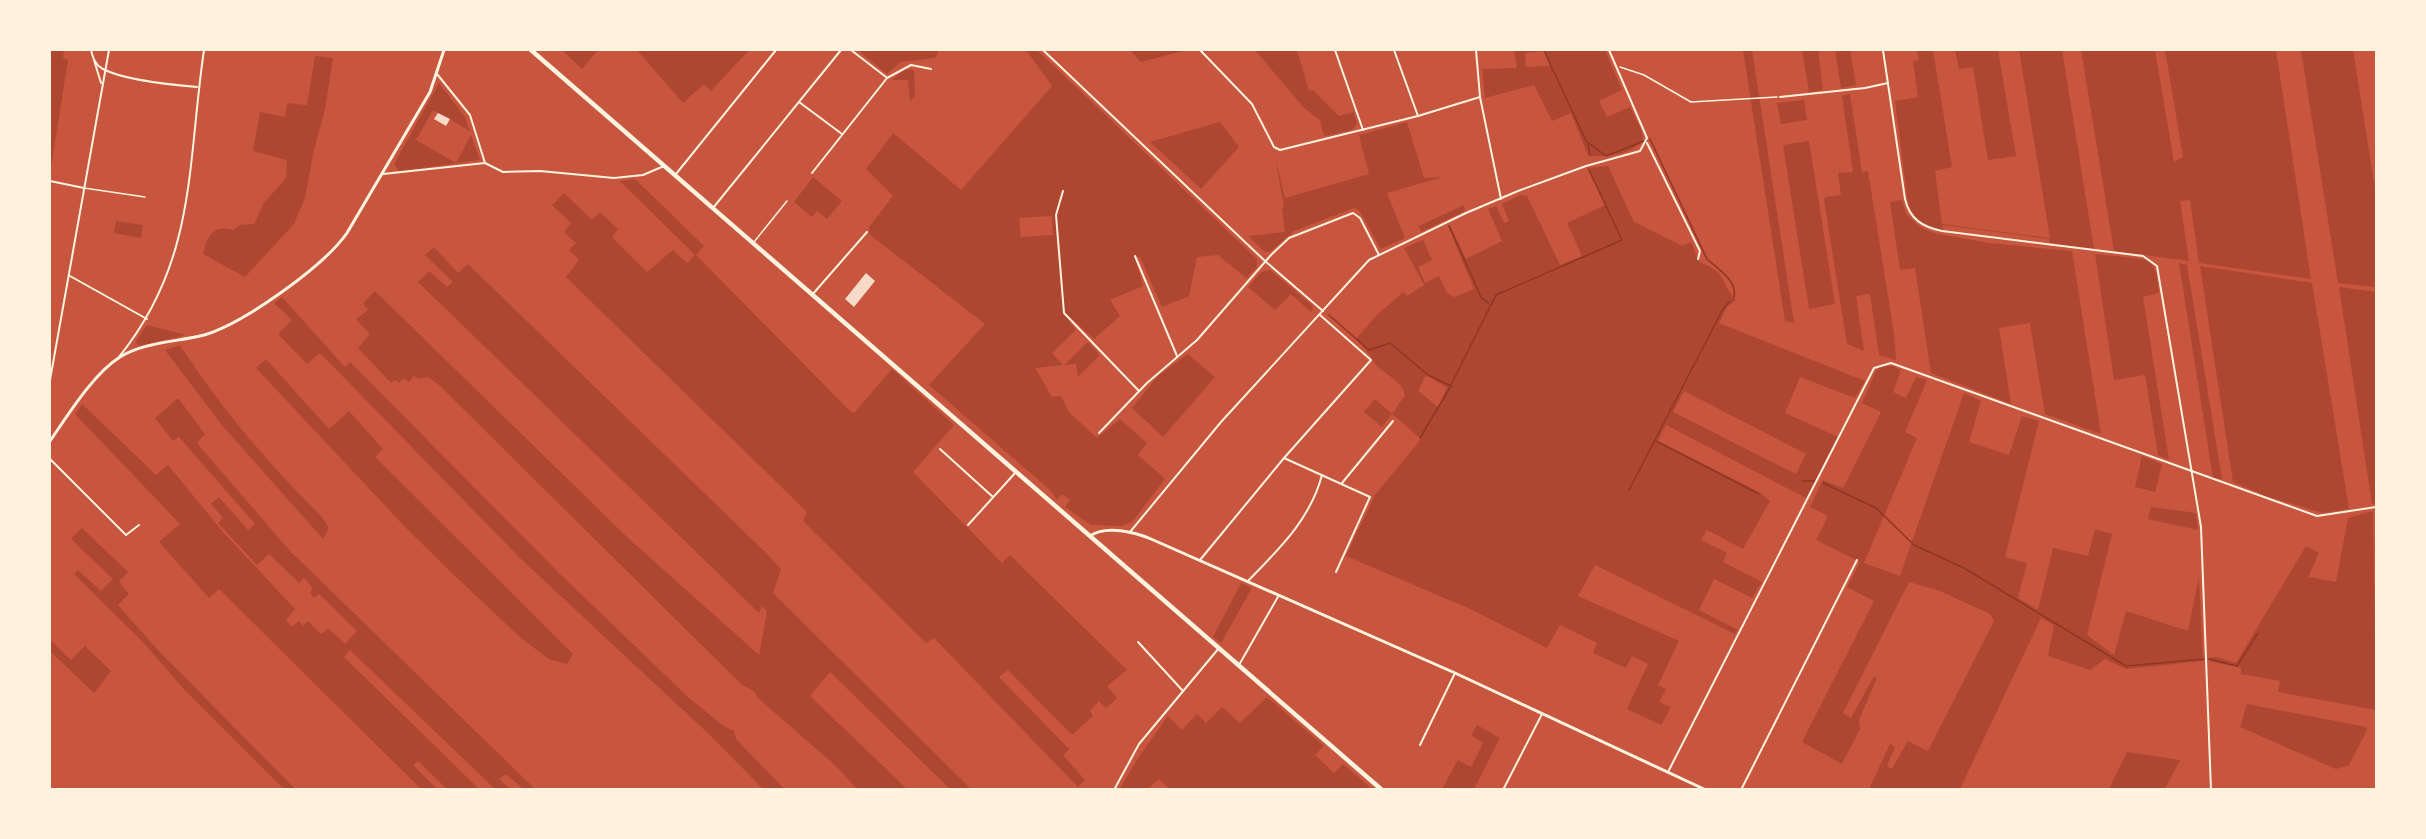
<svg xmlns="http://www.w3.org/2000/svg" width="2426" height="839" font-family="Commissioner,sans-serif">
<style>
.green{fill:#ae4732;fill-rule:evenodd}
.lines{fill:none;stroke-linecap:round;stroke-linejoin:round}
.stream{stroke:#8f3625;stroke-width:1.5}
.building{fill:#f7dbc8}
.path{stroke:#fff3e0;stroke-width:1.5}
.service{stroke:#fff3e0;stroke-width:1.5}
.minor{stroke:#fff3e0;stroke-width:2}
.tertiary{stroke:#fff3e0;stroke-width:3}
.primary{stroke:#fff3e0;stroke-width:4.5}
</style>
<rect width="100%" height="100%" fill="#c8553d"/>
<!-- green -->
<g class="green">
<path d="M50 50H64L63 58 68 60 50 173Z"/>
<path d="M562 50H598L582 69Z"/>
<path d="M637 50H749L711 91 704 84 683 103Z"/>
<path d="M858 50H939L935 58 901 62 887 74Z"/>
<path d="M1026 50H1037L1257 259V267L1246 278 1218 255 1197 257 1189 296 1162 307 1140 257 1135 258 1143 286 1110 300 1120 316 1094 339 1073 320 1070 323 1076 330 1052 353 1063 365 1035 368 1052 397 1061 396 1069 412 1097 438 1120 419 1147 443 1138 455 1165 479 1132 522 1122 526 1091 525 1065 507 1070 500 1062 494 1057 500 1050 490 929 385 985 324 869 234V227L893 196 866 169 893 133 961 190 1052 86ZM1052 216 1053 235 1021 237 1019 218Z"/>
<path d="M1130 50H1187L1141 62Z"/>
<path d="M1255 50H1297L1309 91 1313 90 1339 116 1354 112 1357 123 1352 130 1324 136 1320 120 1304 108Z"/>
<path d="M1514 50H1605L1622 90 1599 101 1607 117 1630 107 1642 131 1643 141C1630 155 1606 157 1588 156L1571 113 1552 121 1534 85 1485 98 1482 69 1517 68ZM1544 51 1550 66 1526 67 1525 53Z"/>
<path d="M1743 50H1752L1794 323 1785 321Z"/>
<path d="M1802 50H1818L1823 90 1809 92Z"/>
<path d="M1835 50H1850L1856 85 1841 88Z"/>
<path d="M1917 50H1933L1952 167 1935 171 1942 224 2050 238 2019 50H2062L2094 249 2049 243V239L1943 225V230C1926 226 1914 220 1908 204L1895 101 1918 97 1913 61 1919 60Z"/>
<path d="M1955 50H1998L2016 156 1988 160 1973 67 1959 69Z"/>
<path d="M2081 50H2155L2174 162 2183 157 2165 50H2276L2311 279 2199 263 2190 200 2180 201 2189 261 2114 251Z"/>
<path d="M2301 50H2353L2376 195V287L2338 283Z"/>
<path d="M315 56 333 58 325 109 313 154 305 198 294 224 245 277 203 254C207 236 213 224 233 230L240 225 254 224 264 203 286 178 287 160 253 151 260 112 285 117 287 103 307 105Z"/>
<path d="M905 69 914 70 915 96 910 101 908 80H892Z"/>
<path d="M439 83 465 117 470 131 433 110 416 140 456 163 471 135 480 160 399 171 394 164Z"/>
<path d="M1850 94 1862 172 1868 171 1894 334 1896 360 1879 355 1870 294 1856 296 1864 351 1847 344 1824 200 1825 197 1841 195 1838 173 1853 172 1842 96Z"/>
<path d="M1804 100 1807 120 1781 124 1777 103Z"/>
<path d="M1220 122 1239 147 1201 189 1150 142Z"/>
<path d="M1407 122 1424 178 1443 177 1387 193 1405 238 1381 249 1359 210 1354 208 1294 231 1270 252H1265L1248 236 1285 232 1282 208 1284 207 1275 157 1285 198 1369 174 1359 135Z"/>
<path d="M1809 141 1835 304 1809 309 1783 145Z"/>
<path d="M1608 166 1634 222 1682 246 1691 242 1699 262C1728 272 1719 282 1736 300L1727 307 1719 323 1865 381 1855 398 1800 377 1785 413 1838 437 1806 498 1666 425 1658 441 1759 492 1770 501 1743 549 1707 530 1701 540 1727 553 1723 562 1762 582 1752 598 1714 579 1699 610 1738 630 1735 634 1595 565 1578 596 1679 641 1658 685 1666 689 1659 702 1671 707 1661 725 1627 709 1648 664 1632 656 1626 668 1593 653 1597 643 1560 625 1547 648 1470 609 1346 556 1375 495 1421 439 1392 414 1382 427 1364 412 1375 399 1392 414 1405 395C1402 379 1380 373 1373 361 1369 353 1363 347 1356 339L1375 317 1403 292 1407 296 1424 285 1404 248 1423 240 1432 260 1418 267 1425 283 1439 276 1447 293 1454 297 1474 289 1448 226 1450 225 1466 259 1502 241 1488 209 1496 206 1504 223 1509 221 1502 204 1520 195 1527 196 1560 265 1582 256 1567 223 1605 205 1587 168ZM1426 375 1447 388 1438 407 1418 391ZM1684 391 1806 454 1796 474 1673 412Z"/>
<path d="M813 177 842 201 827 219 817 211 812 217 794 202Z"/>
<path d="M635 179 704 246 696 255 849 410 854 413 892 369 954 425 913 472 1002 563 1010 555 1127 670 1107 686 1117 698 1106 708 1099 701 1090 711 1093 716 1072 735 1008 670 999 677 1069 749 1063 755 1085 780 1078 787 934 638 926 643 803 521 807 512 566 277 579 260 569 250 576 243 564 232 571 223 552 205 564 193 592 220 600 212 618 229 612 237 647 272 673 250 687 263 695 255 620 181Z"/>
<path d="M1902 200 1906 214 1919 226 1933 233 1989 243 2072 251 2101 434 2045 414 2030 323 1999 328 2011 404 1931 373 1915 268 1900 270 1890 202Z"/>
<path d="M1464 205 1465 211 1421 232 1419 226Z"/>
<path d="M116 221 143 225 141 238 114 233Z"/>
<path d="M434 247 458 273 468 264 765 552 781 569 773 593 971 789H950L830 672 810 696 907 789H857L837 767 758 698 755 692 741 684 440 386 428 377 418 379 414 376 409 382 403 378 399 383 395 380 391 383 358 348 370 334 356 319 368 310 363 303 375 291 627 537 759 655 767 611 762 606 759 613 418 282 429 271 447 287 453 282 425 255Z"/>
<path d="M2095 254 2143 259C2158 264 2157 279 2159 293L2143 297 2169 460 2158 455 2145 375 2114 380Z"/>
<path d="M2179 263 2187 265 2222 479 2213 478Z"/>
<path d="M2200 266 2312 283 2349 509 2323 513 2268 497 2233 482Z"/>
<path d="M1270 270 1313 306 1311 312 1291 294 1275 310 1248 287 1261 272Z"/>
<path d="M2339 287 2376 292V503L2372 504Z"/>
<path d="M282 297 345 367 350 362 561 575 690 699 725 727 734 731 736 739 784 789H763L712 737 521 559 320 353 307 364 278 334 292 320 274 303Z"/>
<path d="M147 325 186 335 138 346 136 341Z"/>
<path d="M1088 342 1100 355 1078 377 1076 364 1064 365Z"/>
<path d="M180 345C220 407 270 466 322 517L329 528 323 539 221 424 165 350Z"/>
<path d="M1188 354 1215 377 1163 437 1132 408 1158 376Z"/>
<path d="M266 359 329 429 349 411 383 449 375 457 573 654 567 664 549 659 522 639 453 574 407 529 256 368Z"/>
<path d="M1882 366H1893L1901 370 1893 392 1906 398 1916 377 1927 380 1905 432 1917 438 1864 563 1900 576 1964 393 1981 401 1969 442 2009 455 2022 416 2039 421 2005 557 2027 563 2018 598 2038 610 2053 548 2088 556 2095 529 2112 534 2087 635 2114 655 2126 611 2188 631 2199 576 2203 661 2126 669 2105 659 2090 670 2048 656 2054 625 2041 618 1960 789H1869L1890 744 1895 747 1887 766 1892 769 1908 741 1928 751 1994 621 1990 614 1940 591 1909 582 1843 713 1851 718 1874 676 1877 678 1859 720 1860 729 1842 764 1802 742 1874 601 1847 587 1860 562 1816 540 1828 516 1810 507 1823 480 1843 488 1881 412 1862 403 1876 371Z"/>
<path d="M178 398 205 434 197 443 289 550 535 789H523L506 774 499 779 510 789H495L350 650 344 657 479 789H447L418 761 413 765 437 789H421L219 589 209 598 159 542 180 524 75 414 82 404 156 475 168 465 223 532 295 609 286 620 292 627 299 621 303 626 308 621 321 634 328 628 345 644 357 631 319 594 314 598 310 593 313 588 304 578 299 583 269 554 257 565 218 523 223 518 211 504 219 497 248 530 255 524 179 437 173 441 155 418Z"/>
<path d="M2142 456 2162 464 2155 492 2135 487Z"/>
<path d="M2151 507 2196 513 2198 530 2148 519Z"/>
<path d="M2373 511 2376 710 2278 692 2280 681 2241 674V668L2209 661V658L2216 657 2236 663 2306 546 2319 553 2308 577 2336 582 2348 518Z"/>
<path d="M82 528 128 572 119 582 129 594 118 605 158 650 295 789H284L184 689 141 640 74 574 78 570 101 591 113 579 71 539Z"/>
<path d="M1241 583 1252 588 1221 643 1213 637Z"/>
<path d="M50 640 71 660 85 646 111 671 94 693 50 651Z"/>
<path d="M1267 697 1324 746 1315 755 1334 773 1343 764 1372 789H1170L1159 779 1148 789H1120L1136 761 1168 716 1182 730 1197 714 1206 723 1222 707 1240 723Z"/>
<path d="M2247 704 2366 727 2367 730 2349 765 2336 769 2240 727Z"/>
<path d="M1477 725 1500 738 1474 789H1442L1458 760 1471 767 1483 743 1471 735Z"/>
<path d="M2127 752 2180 760 2165 789H2109Z"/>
</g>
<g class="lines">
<!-- stream -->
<g class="stream">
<path d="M1544 50 1553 71"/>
<path d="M1554 72 1586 141 1606 156 1644 141"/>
<path d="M1650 139 1707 259C1717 268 1738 281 1734 297"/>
<path d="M1588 144 1590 155"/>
<path d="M1449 226 1481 297 1489 304"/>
<path d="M1329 315 1369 350 1390 343 1428 375 1451 386"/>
<path d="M1420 438 1449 389 1496 295 1622 240 1589 170"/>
<path d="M1656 441 1759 494"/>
<path d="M1803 481H1815"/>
<path d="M1823 483 1876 508 1914 545 1964 568 2126 666 2204 659"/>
<path d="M1629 490 1723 309 1730 301"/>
<path d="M2209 659 2237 666 2258 633"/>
</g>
</g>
<!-- building -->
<g class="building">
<path d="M438 113 450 119 446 126 434 119Z"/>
<path d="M866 273 875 281 854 307 845 299Z"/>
</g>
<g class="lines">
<!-- path -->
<path class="path" d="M1620 67 1644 75 1691 102 1777 97"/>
<!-- service -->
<g class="service">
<path d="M84 188 145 197"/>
<path d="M754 242 787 201"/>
</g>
<!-- minor -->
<g class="minor">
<path d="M91 50C93 58 95 65 103 69 124 80 173 85 197 87"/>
<path d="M851 50 886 77"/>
<path d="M1043 50 1265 261 1323 311"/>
<path d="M1200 50 1252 104 1274 147 1280 150 1418 116 1480 97"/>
<path d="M1335 50 1363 130"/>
<path d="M1394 50 1418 116"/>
<path d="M1476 50 1480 97 1501 199"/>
<path d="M1883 50 1905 199C1910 220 1923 227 1942 231L2143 256 2157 266 2201 527 2211 790"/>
<path d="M94 60 101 83"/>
<path d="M437 74 470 115 485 163"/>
<path d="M1780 97 1865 88 1888 83"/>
<path d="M799 102 842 134"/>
<path d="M1647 143 1700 251 1698 259"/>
<path d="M812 173 887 78 911 65 931 69"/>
<path d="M383 174 485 163 503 172 540 171 614 178 643 175 664 166"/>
<path d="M676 174 776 50"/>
<path d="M50 181 84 188"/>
<path d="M1063 191 1056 215 1064 313 1139 391"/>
<path d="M713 208 841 50"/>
<path d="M1135 256 1177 356"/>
<path d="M70 276 147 319"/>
<path d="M812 295 867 232"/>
<path d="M119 357C197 260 187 165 204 50"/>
<path d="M50 380 109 50"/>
<path d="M1099 433 1147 383 1197 340 1271 255 1289 238 1353 213 1360 218 1379 255"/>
<path d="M940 449 993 497"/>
<path d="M1284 458 1370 497 1336 572"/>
<path d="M50 459 126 535 139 525"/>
<path d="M1342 483 1393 421"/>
<path d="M968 525 1016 472"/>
<path d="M1130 532 1221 422 1369 260 1466 213 1518 191 1586 166 1640 151 1647 138 1609 50"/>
<path d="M1200 560 1284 458 1371 360 1320 315"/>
<path d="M1248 581C1279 549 1310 520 1322 475"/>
<path d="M1138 642 1183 691"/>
<path d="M1239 665 1279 595"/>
<path d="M1420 745 1455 673"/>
<path d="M1668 772 1874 368 1891 363 2317 516 2376 507"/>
<path d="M1114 790 1139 744 1219 648"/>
<path d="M1503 790 1542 714"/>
<path d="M1741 790 1857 560"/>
</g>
<!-- tertiary -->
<g class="tertiary">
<path d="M50 441C68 415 93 374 120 357 144 342 177 342 204 335 244 323 323 267 347 233L430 92 444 50"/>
<path d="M1090 536C1106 525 1135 532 1151 539L1455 673 1706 790"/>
</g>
<!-- primary -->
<path class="primary" d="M531 50 1382 790"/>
</g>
<!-- border -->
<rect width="2426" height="839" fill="none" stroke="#fff3e0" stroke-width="102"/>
</svg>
